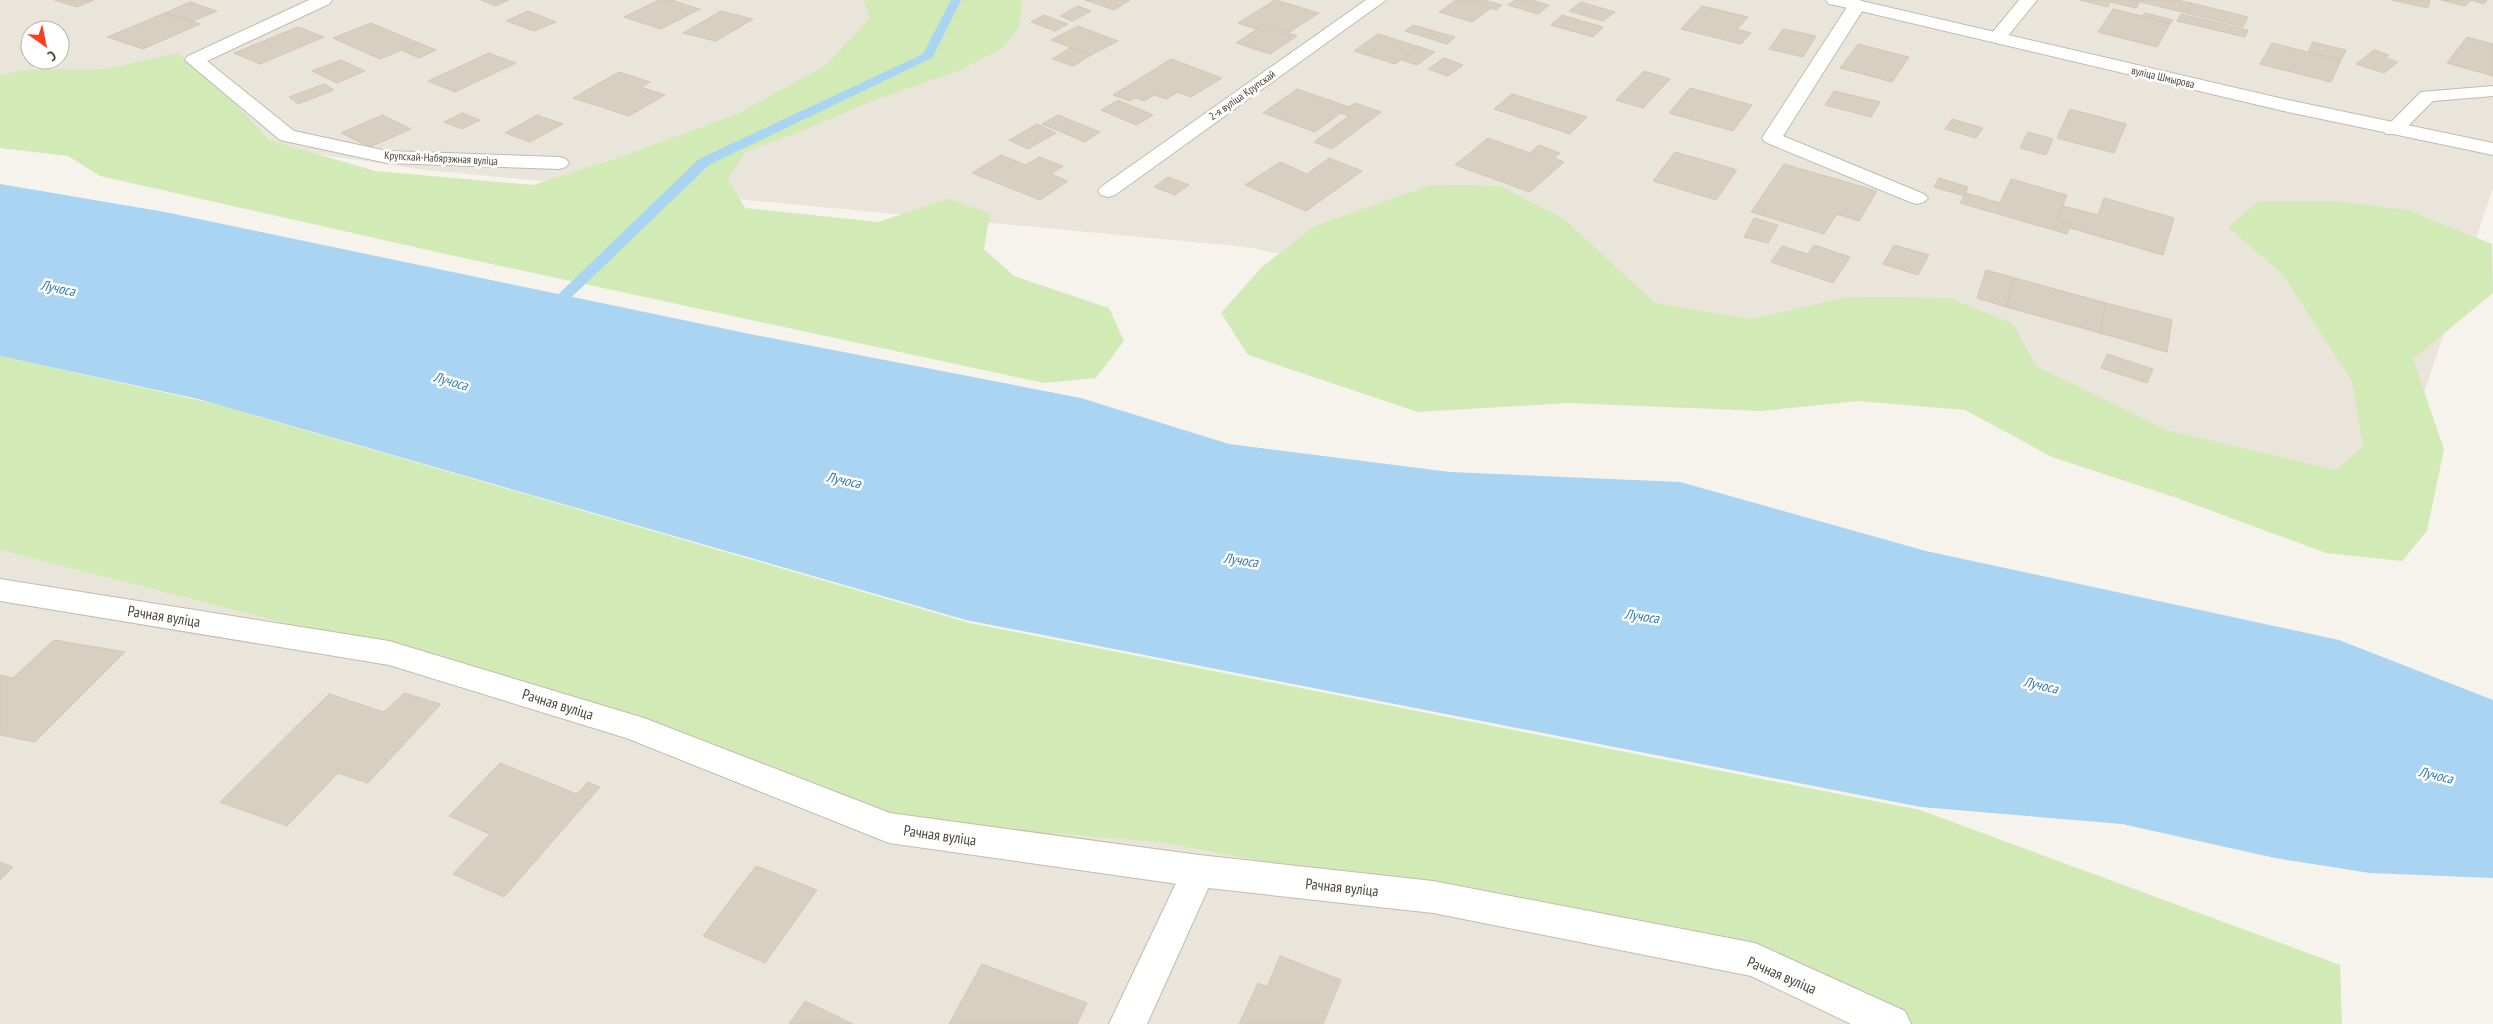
<svg xmlns="http://www.w3.org/2000/svg" width="2493" height="1024" font-family="'PT Sans Narrow',sans-serif">
<style>
.residential{fill:#eae5da;fill-rule:evenodd}
.green{fill:#d2eab5}
.water{fill:#a9d4f2}
.lines{fill:none;stroke-linecap:round;stroke-linejoin:round}
.stream{fill:#a9d4f2;fill-rule:evenodd}
.building{fill:#d8cfc1;stroke:#d3c7b4}
.service-casing{stroke:#c2bbae;stroke-width:2}
.minor-casing{stroke:#c2bbae;stroke-width:2}
.tertiary-casing{stroke:#c2bbae;stroke-width:2}
.service{fill:#fff;fill-rule:evenodd}
.minor{fill:#fff;fill-rule:evenodd}
.tertiary{fill:#fff;fill-rule:evenodd}
.labels{text-anchor:middle;dominant-baseline:central;stroke-width:5;stroke-linejoin:round;paint-order:stroke}
.far-street-label{font-size:11px;fill:#4b4439;stroke:#fff}
.water-label{font-size:14px;font-style:italic;fill:#2e7ab2;stroke:#fff}
.near-street-label{font-size:15px;fill:#4b4439;stroke:#fff}
</style>
<rect width="100%" height="100%" fill="#f6f3ec"/>
<!-- residential -->
<g class="residential">
<path d="M0 0H2493V188L2392 488 1247 247 426 170 0 108ZM30 30H60V60H30Z"/>
<path d="M0 550 581 699 895 820 1165 843 1771 957 1892 1024H0Z"/>
</g>
<!-- green -->
<g class="green">
<path d="M864 0H1022L1019 28 1001 49 958 71 877 99 792 135 746 151 728 179 745 208 878 222 948 199 990 213 984 249 1014 276 1109 308 1124 341 1096 378 1044 383 450 255 100 176 68 156 0 148V75L25 70 107 69 177 53 217 84 269 140 375 171 533 185 626 155 737 114 825 66 870 18Z"/>
<path d="M1431 185 1500 186 1564 219 1655 303 1752 319 1847 297 1950 298 2013 324 2036 366 2166 430 2336 470 2363 447 2352 381 2282 274 2228 227 2259 201H2338L2407 210 2492 244 2493 293 2413 359 2444 449 2427 531 2402 561 2326 553 2177 498 2052 457 1965 410 1858 401 1762 411 1568 403 1418 412 1248 355 1221 313 1262 267 1315 226Z"/>
<path d="M0 356 211 403 970 623 1920 810 2340 965 2342 1024H1892L1771 957 1165 843 895 820 581 699 0 550Z"/>
</g>
<!-- water -->
<path class="water" d="M0 184 165 212 755 335 1081 398 1229 444 1450 472 1680 482 1926 551 2339 640 2493 700V878L2370 873 2275 858 2122 824 1921 807 966 620 198 399 0 356Z"/>
<g class="lines">
<!-- stream -->
<path class="stream" d="M951 0H961L932 58 709 165 553 315H543L541 312 543 309 699 159 923 54Z"/>
</g>
<!-- building -->
<g class="building">
<path d="M54 0H94L77 7Z"/>
<path d="M481 0H509L495 6Z"/>
<path d="M659 0H671L700 9 661 29 624 17Z"/>
<path d="M1085 0H1130L1114 10Z"/>
<path d="M1275 0H1276L1319 13 1288 33 1263 25 1256 29 1238 23Z"/>
<path d="M1456 0H1484L1502 5 1496 10 1491 8 1472 22 1439 12Z"/>
<path d="M1515 0H1532L1549 5 1538 14 1508 5Z"/>
<path d="M2080 0H2127L2139 3 2136 8 2110 2 2108 7Z"/>
<path d="M2132 0H2177L2191 3 2186 13Z"/>
<path d="M2391 0H2430L2428 8Z"/>
<path d="M2441 0H2487L2484 4 2470 0 2465 6Z"/>
<path d="M190 2 217 11 191 22 165 13Z"/>
<path d="M1581 2 1615 12 1603 21 1569 11Z"/>
<path d="M2191 3 2248 17 2243 27 2186 13Z"/>
<path d="M1078 6 1091 11 1072 21 1060 16Z"/>
<path d="M1702 6 1748 17 1737 29 1751 33 1741 44 1681 29Z"/>
<path d="M2113 9 2142 16 2170 24 2157 47 2098 32Z"/>
<path d="M528 11 556 22 534 31 506 21Z"/>
<path d="M721 11 753 19 716 41 683 33Z"/>
<path d="M165 13 200 24 143 49 107 37Z"/>
<path d="M2145 13 2173 20 2170 24 2142 16Z"/>
<path d="M2181 14 2248 30 2245 37 2177 21Z"/>
<path d="M1044 15 1068 24 1055 31 1031 22Z"/>
<path d="M1562 15 1603 27 1593 37 1551 25Z"/>
<path d="M371 23 419 43 380 59 333 38Z"/>
<path d="M1263 25 1288 33 1297 36 1270 54 1236 43Z"/>
<path d="M1413 25 1455 37 1447 44 1405 31Z"/>
<path d="M1078 26 1118 41 1091 55 1051 40Z"/>
<path d="M298 27 324 37 260 64 234 53Z"/>
<path d="M1783 29 1816 36 1803 57 1769 49Z"/>
<path d="M1378 34 1420 47 1395 64 1354 51Z"/>
<path d="M2467 37 2493 44V76L2447 63Z"/>
<path d="M2313 42 2346 50 2341 60 2308 52Z"/>
<path d="M419 43 436 50 419 58 401 50Z"/>
<path d="M2272 43 2308 52 2341 60 2331 82 2260 64Z"/>
<path d="M1858 44 1909 57 1892 82 1840 68Z"/>
<path d="M1420 47 1435 52 1417 65 1402 60Z"/>
<path d="M1070 48 1091 55 1073 66 1052 59Z"/>
<path d="M2374 50 2389 55 2386 58 2398 62 2384 73 2356 64Z"/>
<path d="M489 53 516 63 455 92 428 81Z"/>
<path d="M1444 58 1463 65 1448 76 1428 69Z"/>
<path d="M1171 59 1222 78 1191 97 1178 92 1166 99 1154 95 1144 101 1136 98 1130 101 1113 95Z"/>
<path d="M341 60 365 71 337 83 312 71Z"/>
<path d="M1644 71 1670 79 1643 108 1616 100Z"/>
<path d="M619 72 650 82 641 87 665 95 629 116 573 98Z"/>
<path d="M324 84 334 90 298 104 289 97Z"/>
<path d="M1690 88 1752 105 1733 131 1669 113Z"/>
<path d="M1297 89 1349 107 1315 132 1263 113Z"/>
<path d="M1834 91 1880 102 1871 117 1825 105Z"/>
<path d="M1512 94 1522 97 1587 117 1570 134 1494 109Z"/>
<path d="M1118 100 1153 115 1136 125 1101 110Z"/>
<path d="M1355 103 1381 112 1332 149 1314 142 1349 116 1340 113Z"/>
<path d="M2070 109 2126 124 2114 153 2057 138Z"/>
<path d="M462 113 480 120 462 129 444 122Z"/>
<path d="M382 115 411 129 370 147 341 133Z"/>
<path d="M537 115 563 124 530 142 505 133Z"/>
<path d="M1058 115 1100 132 1085 142 1042 124Z"/>
<path d="M1952 119 1983 128 1976 138 1945 129Z"/>
<path d="M1037 124 1056 133 1028 149 1009 140Z"/>
<path d="M2028 132 2053 139 2046 155 2020 148Z"/>
<path d="M1488 138 1530 153 1539 145 1560 153 1554 158 1564 162 1530 192 1455 165Z"/>
<path d="M1675 152 1731 168 1737 170 1716 200 1653 181Z"/>
<path d="M1001 155 1026 165 1039 157 1063 166 1051 174 1068 181 1040 200 972 173Z"/>
<path d="M1329 158 1362 171 1306 211 1245 185 1280 162 1307 174Z"/>
<path d="M1784 164 1877 191 1859 221 1837 214 1824 234 1751 212Z"/>
<path d="M1168 177 1189 185 1175 195 1154 187Z"/>
<path d="M1939 178 1968 187 1964 196 1934 187Z"/>
<path d="M2011 179 2067 195 2057 220 2071 224 2067 234 1960 203 1966 193 2000 203Z"/>
<path d="M2104 198 2174 218 2163 255 2070 228 2071 224 2057 220 2063 206 2098 215Z"/>
<path d="M1754 218 1778 225 1768 243 1744 237Z"/>
<path d="M1814 245 1850 257 1833 283 1771 262 1782 246 1808 254Z"/>
<path d="M1894 245 1929 255 1918 275 1883 264Z"/>
<path d="M1986 270 2015 278 2006 307 1977 298Z"/>
<path d="M2015 278 2106 303 2100 333 2006 307Z"/>
<path d="M2106 303 2172 320 2167 352 2100 333Z"/>
<path d="M2107 354 2153 369 2147 383 2101 368Z"/>
<path d="M54 640 125 652 35 742 0 735V675L13 678Z"/>
<path d="M404 693 441 704 368 783 338 773 287 826 220 802 329 694 384 712Z"/>
<path d="M500 763 577 794 588 782 600 787 504 897 453 874 490 834 449 816Z"/>
<path d="M0 862 13 867 0 880Z"/>
<path d="M756 866 817 890 765 963 703 936Z"/>
<path d="M1280 956 1341 980 1323 1024H1239L1258 983 1267 987Z"/>
<path d="M982 964 1087 1003 1077 1024H949Z"/>
<path d="M805 1001 853 1024H789Z"/>
</g>
<g class="lines">
<!-- service casing -->
<g class="service-casing">
<g id="service">
<path d="M1858 0 1863 1 1866 5 1783 136 1924 194 1928 198 1924 202 1917 204 1910 202 1765 142 1762 138 1851 1Z"/>
<path d="M2493 86V96L2433 101 2400 134H2386L2383 130 2421 92Z"/>
<path d="M1199 855 1211 860 1216 871 1147 1024H1109L1187 860Z"/>
</g>
</g>
<!-- minor casing -->
<g class="minor-casing">
<g id="minor">
<path d="M309 0H332L329 4 207 61 294 131 387 151 559 157 566 159 569 163 566 167 559 169 387 163 280 140 185 60 188 56Z"/>
<path d="M1366 0H1386L1115 195 1108 197 1101 195 1098 191 1101 187Z"/>
<path d="M2019 0H2037L2003 42H1991L1988 38Z"/>
<path d="M0 579 389 641 644 718 890 813 1199 855 1433 881 1755 943 1905 1011 1911 1024H1851L1751 976 1433 913 1199 887 889 843 626 738 389 665 0 601Z"/>
</g>
</g>
<!-- tertiary casing -->
<g class="tertiary-casing">
<path id="tertiary" d="M1826 0H1857L2288 100 2493 143V155L2288 112 1835 5 1829 4Z"/>
</g>
<!-- service -->
<use href="#service" class="service"/>
<!-- minor -->
<use href="#minor" class="minor"/>
<!-- tertiary -->
<use href="#tertiary" class="tertiary"/>
</g>
<g class="labels">
<!-- far-street labels -->
<g class="far-street-label">
<text transform="translate(2163 77) rotate(13)">вуліца Шмырова</text>
<text transform="translate(1242 95) rotate(-35)">2-я вуліца Крупскай</text>
<text transform="translate(441 158) rotate(3)">Крупскай-Набярэжная вуліца</text>
</g>
<!-- water labels -->
<g class="water-label">
<text transform="translate(58 288) rotate(11)">Лучоса</text>
<text transform="translate(451 381) rotate(16)">Лучоса</text>
<text transform="translate(844 480) rotate(12)">Лучоса</text>
<text transform="translate(1241 560) rotate(8)">Лучоса</text>
<text transform="translate(1642 616) rotate(8)">Лучоса</text>
<text transform="translate(2041 685) rotate(13)">Лучоса</text>
<text transform="translate(2436 775) rotate(13)">Лучоса</text>
</g>
<!-- near-street labels -->
<g class="near-street-label">
<text transform="translate(164 616) rotate(9)">Рачная вуліца</text>
<text transform="translate(558 704) rotate(17)">Рачная вуліца</text>
<text transform="translate(940 835) rotate(8)">Рачная вуліца</text>
<text transform="translate(1342 887) rotate(6)">Рачная вуліца</text>
<text transform="translate(1782 975) rotate(23)">Рачная вуліца</text>
</g>
</g>
<!-- north arrow -->
<g transform="translate(45 45) rotate(147)"><circle r="24" fill="#ffffff" stroke="#b7b4b0"/>
<path d="M0-4L9 19L0 12L-9 19Z" fill="#fc3f1d"/>
<text y="-8" font-size="14" font-weight="bold" text-anchor="middle" fill="#4b4439">С</text>
</g>
</svg>
